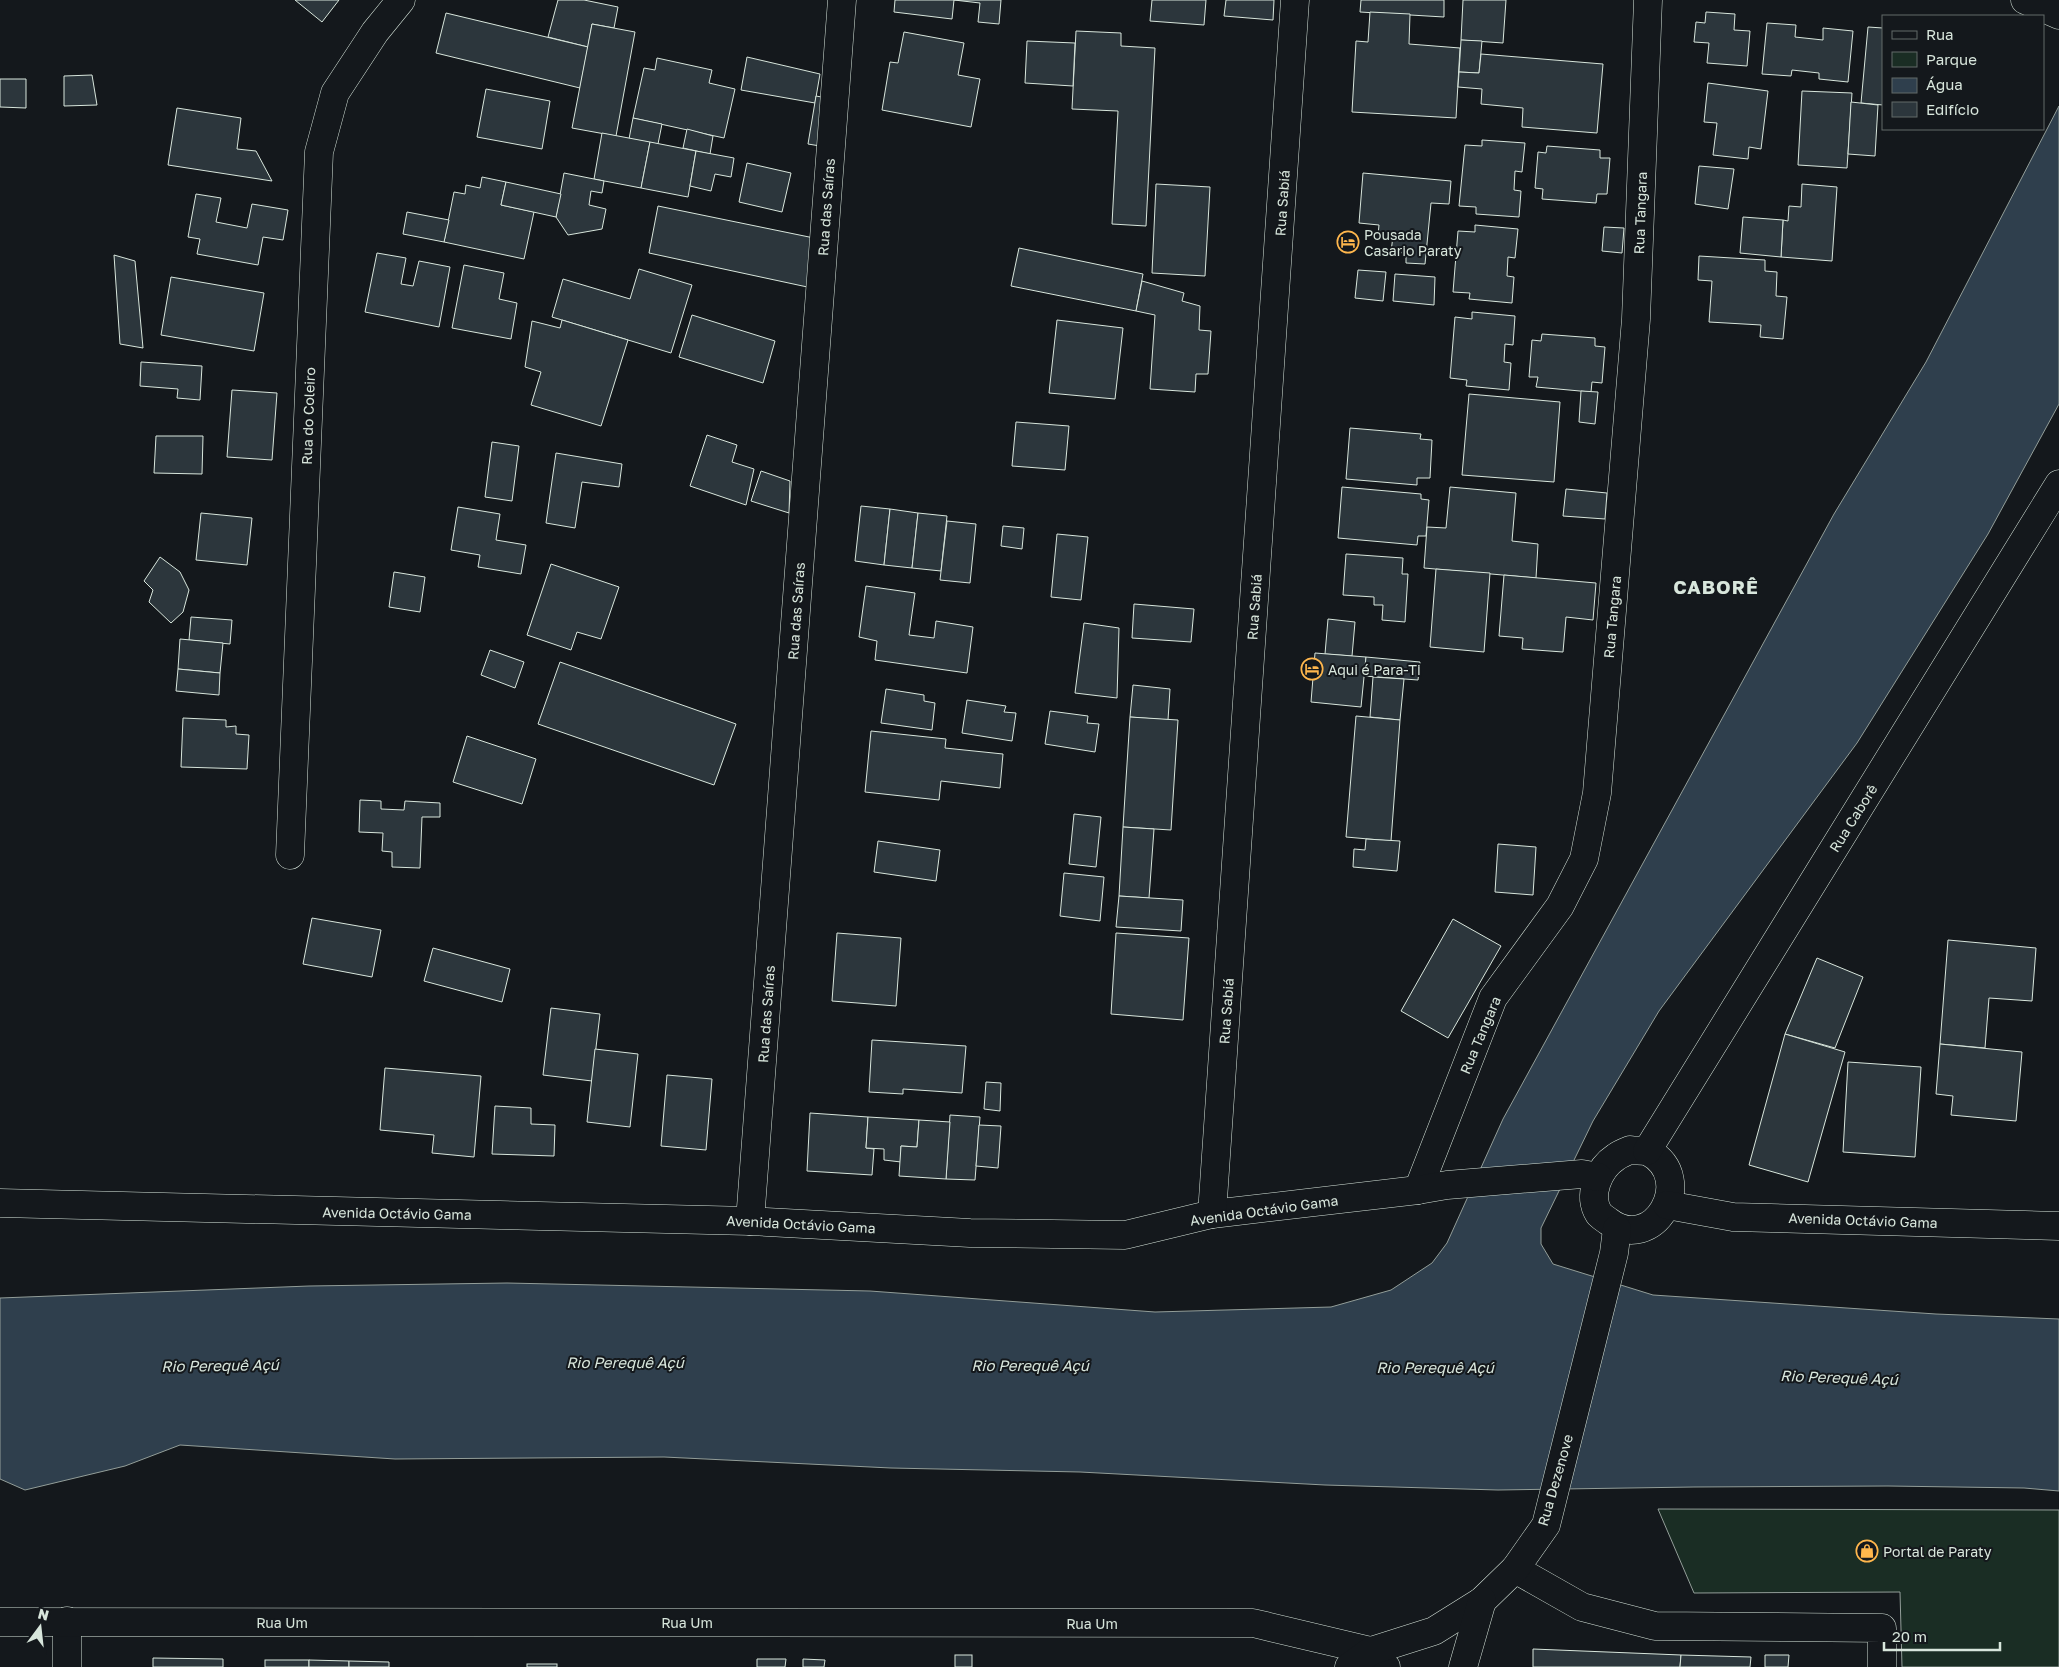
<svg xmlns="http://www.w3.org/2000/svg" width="2059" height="1667" font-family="'Golos Text',sans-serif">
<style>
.green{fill:#1a2d24;stroke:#939e99}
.water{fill:#2f3f4d;stroke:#939e99}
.building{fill:#2c363c;stroke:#d8e6dc}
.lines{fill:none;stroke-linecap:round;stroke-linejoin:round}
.minor-casing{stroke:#d8e6dc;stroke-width:29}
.minor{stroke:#14181c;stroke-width:28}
.labels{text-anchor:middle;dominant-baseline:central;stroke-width:4;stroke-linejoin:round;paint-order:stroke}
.street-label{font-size:14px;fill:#d8e6dc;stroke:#14181c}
.poi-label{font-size:14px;fill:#d8e6dc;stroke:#14181c;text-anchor:start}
.water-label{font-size:15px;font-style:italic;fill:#d8e6dc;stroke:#14181c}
.district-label{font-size:19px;font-weight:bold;letter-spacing:1px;fill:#d8e6dc;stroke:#14181c}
</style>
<rect width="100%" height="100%" fill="#14181c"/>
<!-- green -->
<path class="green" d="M1658 1509 2059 1510V1667H1902L1900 1592 1694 1593Z"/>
<!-- water -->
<path class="water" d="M2059 106V404L1988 534 1857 743 1659 1011 1593 1121 1541 1228V1244L1553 1264 1653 1295 1936 1314 2059 1319V1491L2024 1488 1888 1486 1694 1487 1498 1490 1325 1485 1080 1472 891 1468 664 1457 395 1459 180 1445 125 1466 25 1490 0 1479V1298L309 1286 507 1283 870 1291 1155 1312 1331 1307 1391 1290 1432 1263 1447 1243 1503 1119 1834 514 1926 362Z"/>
<!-- building -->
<g class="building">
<path d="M295 0H339L322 22Z"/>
<path d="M558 0H584L618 7 614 28 592 24 588 47 548 37Z"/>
<path d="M895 0H954L952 19 894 12Z"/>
<path d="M954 0H1001L999 24 978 22 980 3Z"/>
<path d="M1152 0H1206L1204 25 1150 21Z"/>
<path d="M1226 0H1274L1273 20 1224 16Z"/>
<path d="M1361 0H1444V17L1360 12Z"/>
<path d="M1463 0H1506L1503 43 1461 40Z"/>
<path d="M1370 12 1410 14 1409 44 1460 48 1456 118 1352 112 1356 41 1368 42Z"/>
<path d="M1706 12 1735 14 1734 30 1750 31 1747 66 1707 63 1709 43 1694 42 1696 22 1705 23Z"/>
<path d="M446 13 588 47 580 88 436 53Z"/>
<path d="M1767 23 1796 25 1795 37 1823 40V28L1853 31 1848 82 1819 79V73L1792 70 1791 76 1762 74Z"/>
<path d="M592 24 635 32 616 136 572 128Z"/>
<path d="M1868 27 1883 28V105L1861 103Z"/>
<path d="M1076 31 1121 33V46L1155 48 1146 226 1112 224 1118 111 1072 109Z"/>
<path d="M904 32 964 43 958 75 980 79 971 127 882 110 890 62 898 63Z"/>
<path d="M1461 40 1482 41 1479 73 1459 72Z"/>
<path d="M1027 41 1075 43 1073 86 1025 83Z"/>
<path d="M1481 54 1603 64 1597 133 1522 127 1523 108 1481 104 1482 89 1458 87 1459 72 1479 73Z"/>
<path d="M747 57 820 74 815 103 741 90Z"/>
<path d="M657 58 712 70 709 83 735 89 724 138 633 118 644 68 655 70Z"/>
<path d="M92 75 97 105 64 106V76Z"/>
<path d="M0 79H26V108L0 107Z"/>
<path d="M1708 83 1768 91 1761 149 1749 147 1748 159 1713 155 1717 123 1704 122Z"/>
<path d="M486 89 550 101 542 149 477 137Z"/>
<path d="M1802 91 1852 93 1847 168 1798 165Z"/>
<path d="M816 96 827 98 820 146 808 144Z"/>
<path d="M1851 102 1878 105 1875 156 1848 154Z"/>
<path d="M177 108 241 118 237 149 256 151 272 181 168 165Z"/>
<path d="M633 118 662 124 658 144 629 139Z"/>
<path d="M687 129 713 136 710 154 683 148Z"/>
<path d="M602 133 650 142 641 188 594 179Z"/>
<path d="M1482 140 1525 143 1522 172 1515 171 1514 190 1521 191 1519 217 1476 214V207L1459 206 1465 145 1482 146Z"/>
<path d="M650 142 696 151 688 197 641 188Z"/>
<path d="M1547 146 1600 150V158H1610L1607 194H1597L1596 203 1542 199 1543 189 1535 188 1538 152 1546 153Z"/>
<path d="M696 151 734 158 731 177 715 174 711 191 690 186Z"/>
<path d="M747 163 791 173 782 212 739 202Z"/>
<path d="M1699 166 1734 169 1728 209 1695 204Z"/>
<path d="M564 173 604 181 602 193 591 191 589 205 606 209 602 229 568 235 556 217Z"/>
<path d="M1363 173 1451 181 1449 204 1431 203 1425 264 1406 263V253L1391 252 1393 236 1378 235 1379 225 1359 223Z"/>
<path d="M482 177 506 182 501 205 534 212 524 259 444 242 454 192 465 194 466 185 480 188Z"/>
<path d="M506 182 561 194 556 217 501 205Z"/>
<path d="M1156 184 1210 187 1205 276 1152 273Z"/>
<path d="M1802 184 1837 187 1832 261 1781 257 1783 220 1788 221 1789 206 1801 207Z"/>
<path d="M196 194 221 198 216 222 247 228 252 204 288 210 283 240 263 237 258 265 197 254 200 239 188 237Z"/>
<path d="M658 206 814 238 812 288 649 253Z"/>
<path d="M407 212 449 220 444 242 403 234Z"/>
<path d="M1743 217 1783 220 1781 257 1740 253Z"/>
<path d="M1475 225 1518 229 1515 258 1508 257 1507 276 1514 277 1512 303 1469 299 1470 293 1453 292 1458 231 1475 232Z"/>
<path d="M1604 227 1624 228 1622 253 1602 251Z"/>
<path d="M1019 248 1143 274 1136 311 1011 286Z"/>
<path d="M377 253 406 258 401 284 413 286 419 261 450 267 439 327 365 312Z"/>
<path d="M114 255 135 261 143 348 120 344Z"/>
<path d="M1699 256 1765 260V271L1777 272 1776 296 1787 297 1783 339 1760 337 1761 325 1709 322 1712 281 1698 280Z"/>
<path d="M464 265 504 273 499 299 517 303 511 339 452 328Z"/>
<path d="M639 269 692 285 671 353 552 317 563 279 630 299Z"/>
<path d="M1358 270 1386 272 1383 301 1355 298Z"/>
<path d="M1395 274 1435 277 1434 305 1393 301Z"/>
<path d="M171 277 264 293 254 351 161 335Z"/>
<path d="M1142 281 1184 293 1182 301 1200 306 1199 330 1211 331 1208 374H1196L1195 392 1150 389 1155 315 1136 311Z"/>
<path d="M1472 312 1515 316 1513 345 1505 344 1504 362 1511 363 1509 390 1466 386 1467 380 1450 378 1455 317 1472 319Z"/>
<path d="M692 315 775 341 763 383 679 357Z"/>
<path d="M562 320 628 340 601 426 531 405 541 372 525 367 532 321 560 328Z"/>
<path d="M1057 320 1123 328 1115 399 1049 393Z"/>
<path d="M1542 334 1595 338V346L1605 347 1602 383 1592 382 1591 392 1536 387 1538 377H1529L1532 340 1541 341Z"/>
<path d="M141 362 202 366 200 400 177 398 178 389 140 386Z"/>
<path d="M232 390 277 393 272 460 227 457Z"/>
<path d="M1581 391 1598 392 1595 424 1579 422Z"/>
<path d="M1469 394 1560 402 1554 482 1462 475Z"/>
<path d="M1016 422 1069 426 1065 470 1012 466Z"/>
<path d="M1350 428 1421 434 1420 439 1432 440 1430 478H1417V485L1346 479Z"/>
<path d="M707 435 737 445 732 462 754 469 746 505 690 486Z"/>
<path d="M156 436H203L202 474 154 473Z"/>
<path d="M492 442 519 446 512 501 485 497Z"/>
<path d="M556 453 622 464 619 487 582 482 575 528 546 523Z"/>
<path d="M761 471 790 481 789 513 751 501Z"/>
<path d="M1342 487 1421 494V499L1429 500 1426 536H1418L1417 545 1338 538Z"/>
<path d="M1450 487 1516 493 1512 541 1538 544 1536 578 1424 568 1427 527 1446 528Z"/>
<path d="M1566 489 1607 493 1605 519 1563 516Z"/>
<path d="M861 506 890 509 884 565 855 561Z"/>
<path d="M458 507 500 514 496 540 526 545 521 574 478 567 480 555 451 550Z"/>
<path d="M890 509 918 513 912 568 884 565Z"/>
<path d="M201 513 252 518 247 565 196 560Z"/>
<path d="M918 513 947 516 941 571 912 568Z"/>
<path d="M947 521 976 524 970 583 940 580Z"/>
<path d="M1003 526 1024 528 1022 549 1001 546Z"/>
<path d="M1057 534 1088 537 1081 600 1051 597Z"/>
<path d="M1346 554 1403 558 1402 574H1408L1405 622 1382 620 1383 605H1374V597L1343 595Z"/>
<path d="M160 557 180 572 189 590 183 612 171 623 149 602 153 590 144 581Z"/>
<path d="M551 564 619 587 601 639 577 632 571 650 527 635Z"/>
<path d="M1436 569 1490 573 1484 652 1430 647Z"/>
<path d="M394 572 425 577 420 612 389 607Z"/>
<path d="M1504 575 1596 583 1593 620 1566 617 1563 652 1522 649 1523 638 1499 636Z"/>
<path d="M866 586 915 593 909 635 934 638 936 621 973 627 967 673 875 660 877 641 859 637Z"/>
<path d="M1134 604 1194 609 1191 642 1132 638Z"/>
<path d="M191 617 232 620 230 644 189 640Z"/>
<path d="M1328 619 1355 622 1352 656 1325 654Z"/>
<path d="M1084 623 1119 628 1117 698 1075 693Z"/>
<path d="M180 639 223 643 220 673 178 669Z"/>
<path d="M490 650 524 662 515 688 481 675Z"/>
<path d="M1315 653 1366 657 1361 707 1311 702Z"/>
<path d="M1366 657 1420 662 1418 680 1364 676Z"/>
<path d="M560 662 736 724 714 785 538 724Z"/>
<path d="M178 669 220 673 219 695 176 691Z"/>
<path d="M1373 677 1404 679 1400 720 1370 717Z"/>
<path d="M1133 685 1170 689 1168 720 1130 717Z"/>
<path d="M886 689 924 695V701L935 703 932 730 881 723Z"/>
<path d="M967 700 1006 706 1004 712 1016 713 1012 741 962 733Z"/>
<path d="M1050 711 1088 716 1087 723 1099 724 1095 752 1045 744Z"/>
<path d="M1356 716 1400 720 1391 841 1346 837Z"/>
<path d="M1130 717 1178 720 1171 830 1123 827Z"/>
<path d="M183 718 226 720V727L236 726V734L249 735 247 769 181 767Z"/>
<path d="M871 731 946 739 945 748 1003 754 1000 788 941 781 939 800 865 792Z"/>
<path d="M467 736 536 759 522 804 453 782Z"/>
<path d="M360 800 381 801V809L404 810 405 801 440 803V817H422L420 868 392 867V852L382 851 383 833 359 832Z"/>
<path d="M1074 814 1101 817 1096 867 1069 864Z"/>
<path d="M1123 827 1154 829 1149 898 1119 896Z"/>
<path d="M1366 839 1400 841 1397 871 1353 867 1354 849 1365 850Z"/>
<path d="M878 841 940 850 936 881 874 872Z"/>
<path d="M1498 844 1536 847 1533 895 1495 892Z"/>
<path d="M1064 873 1104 877 1100 921 1060 916Z"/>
<path d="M1119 896 1183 900 1181 931 1116 927Z"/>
<path d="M312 918 381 930 372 977 303 964Z"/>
<path d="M1453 919 1501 946 1448 1038 1401 1011Z"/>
<path d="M837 933 901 938 896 1006 832 1001Z"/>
<path d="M1116 933 1189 938 1183 1020 1111 1014Z"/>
<path d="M1948 940 2036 948 2032 1001 1989 998 1985 1048 1940 1044Z"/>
<path d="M433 948 510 969 502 1002 424 981Z"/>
<path d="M1817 958 1863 977 1835 1048 1785 1034Z"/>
<path d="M551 1008 600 1014 592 1081 543 1075Z"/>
<path d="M1785 1034 1845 1052 1808 1182 1749 1165Z"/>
<path d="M872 1040 966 1046 962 1093 903 1089V1094L869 1092Z"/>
<path d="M1940 1044 2022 1052 2016 1121 1951 1115 1953 1096 1936 1094Z"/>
<path d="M595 1049 638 1054 630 1127 587 1122Z"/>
<path d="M1848 1062 1921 1067 1915 1157 1843 1152Z"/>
<path d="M385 1068 481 1076 474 1157 432 1153 434 1135 380 1130Z"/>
<path d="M667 1075 712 1079 706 1150 661 1146Z"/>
<path d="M986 1082 1001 1083 1000 1111 984 1109Z"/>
<path d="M495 1106 531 1108V1124L555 1125 554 1156 492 1154Z"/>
<path d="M810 1113 868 1117 866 1148 874 1149 872 1175 807 1171Z"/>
<path d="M950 1115 980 1117 975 1180 946 1179Z"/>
<path d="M868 1117 919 1120 917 1147 901 1146V1162L884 1160V1149L866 1148Z"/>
<path d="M919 1120 950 1122 946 1179 899 1176 901 1146 917 1147Z"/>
<path d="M979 1125 1001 1126 998 1168 976 1166Z"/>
<path d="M1533 1649 1681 1655 1680 1667H1533Z"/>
<rect x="955" y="1655" width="17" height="12"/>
<path d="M1681 1655 1751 1657 1750 1667H1680Z"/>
<path d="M1765 1655H1789L1788 1667H1765Z"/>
<path d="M153 1658 223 1659V1667H153Z"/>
<path d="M757 1659H786L785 1667H757Z"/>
<path d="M803 1659 825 1660 824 1667H803Z"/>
<rect x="265" y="1660" width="44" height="7"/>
<path d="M309 1660 349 1661V1667H309Z"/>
<path d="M349 1661 389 1662V1667H349Z"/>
<rect x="527" y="1664" width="30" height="3"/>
</g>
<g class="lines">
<!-- minor casing -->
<g class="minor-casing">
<g id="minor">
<path d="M2025 0 2059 15"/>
<path d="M290 855 319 152 335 93 375 32 401 0"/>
<path d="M1630 1150C1635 1151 1644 1150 1649 1152 1698 1179 1653 1256 1608 1221 1605 1219 1601 1216 1599 1214 1587 1195 1599 1168 1616 1157 1620 1154 1625 1152 1630 1150Z"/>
<path d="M1647 1151 2059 484"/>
<path d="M1418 1190 1493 998 1560 906 1584 859 1597 793 1636 319 1648 0"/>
<path d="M0 1203 750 1221 970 1233 1125 1235 1212 1214 1418 1190 1447 1185 1582 1174 1598 1177"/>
<path d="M1667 1205 1733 1217 2059 1226"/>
<path d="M1212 1214 1295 0"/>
<path d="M750 1221 842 0"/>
<path d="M1515 1569 1582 1607 1655 1626 1882 1628V1667"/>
<path d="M67 1621V1667"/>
<path d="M0 1622 1253 1623 1371 1651 1386 1667"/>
<path d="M1349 1667 1371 1651 1434 1631 1482 1601 1515 1569 1546 1525 1614 1253 1617 1229"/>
<path d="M1463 1667 1482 1601"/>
</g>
</g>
<!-- minor -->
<use href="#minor" class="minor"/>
</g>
<!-- icons -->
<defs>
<g id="hotel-ring" transform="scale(1.125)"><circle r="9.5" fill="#14181c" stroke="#ffb74d" stroke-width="1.5"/><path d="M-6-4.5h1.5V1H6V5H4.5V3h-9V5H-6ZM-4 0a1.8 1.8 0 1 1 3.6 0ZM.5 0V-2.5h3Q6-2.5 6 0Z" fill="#ffb74d"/></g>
<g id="shop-ring" transform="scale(1.125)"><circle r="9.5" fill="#14181c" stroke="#ffb74d" stroke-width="1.5"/><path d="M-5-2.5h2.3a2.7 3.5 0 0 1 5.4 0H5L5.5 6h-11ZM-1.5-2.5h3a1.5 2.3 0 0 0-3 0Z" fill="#ffb74d"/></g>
</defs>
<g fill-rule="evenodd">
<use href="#hotel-ring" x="1348" y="242"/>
<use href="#hotel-ring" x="1312" y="669"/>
<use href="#shop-ring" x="1867" y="1551"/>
</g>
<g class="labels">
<!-- street labels -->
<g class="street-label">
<text transform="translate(1282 203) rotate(-86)">Rua Sabiá</text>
<text transform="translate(826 207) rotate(-86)">Rua das Saíras</text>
<text transform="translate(1640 213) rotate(-88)">Rua Tangara</text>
<text transform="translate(308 416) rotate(-88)">Rua do Coleiro</text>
<text transform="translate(1254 607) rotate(-86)">Rua Sabiá</text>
<text transform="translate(796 611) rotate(-86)">Rua das Saíras</text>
<text transform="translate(1612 617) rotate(-85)">Rua Tangara</text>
<text transform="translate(1853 818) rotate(-58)">Rua Caborê</text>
<text transform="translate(1226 1011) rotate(-86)">Rua Sabiá</text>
<text transform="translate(766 1014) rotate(-86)">Rua das Saíras</text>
<text transform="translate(1480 1035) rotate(-67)">Rua Tangara</text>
<text transform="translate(1264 1210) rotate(-8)">Avenida Octávio Gama</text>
<text transform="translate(397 1213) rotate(1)">Avenida Octávio Gama</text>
<text transform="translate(1863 1220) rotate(2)">Avenida Octávio Gama</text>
<text transform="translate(801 1224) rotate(3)">Avenida Octávio Gama</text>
<text transform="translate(1555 1480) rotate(-74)">Rua Dezenove</text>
<text x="282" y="1622">Rua Um</text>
<text x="687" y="1622">Rua Um</text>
<text x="1092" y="1623">Rua Um</text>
</g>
<!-- poi labels -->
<g class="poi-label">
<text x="1364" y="234">Pousada<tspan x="1364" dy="16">Casario Paraty</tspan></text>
<text x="1328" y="669">Aqui é Para-Ti</text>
<text x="1883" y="1551">Portal de Paraty</text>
</g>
<!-- water labels -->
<g class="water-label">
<text x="625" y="1362">Rio Perequê Açú</text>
<text transform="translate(220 1365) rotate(-1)">Rio Perequê Açú</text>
<text x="1030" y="1365">Rio Perequê Açú</text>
<text x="1435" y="1367">Rio Perequê Açú</text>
<text transform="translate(1839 1377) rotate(2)">Rio Perequê Açú</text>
</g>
<!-- district labels -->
<g class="district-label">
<text x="1716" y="586">CABORÊ</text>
</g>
</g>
<!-- legend -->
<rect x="1882" y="15" width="162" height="115" fill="#14181c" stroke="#626a69"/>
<rect x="1892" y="31" width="25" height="8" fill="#14181c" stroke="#626a69"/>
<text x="1926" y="40" font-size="15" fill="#d8e6dc">Rua</text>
<rect x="1892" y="52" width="25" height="15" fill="#1a2d24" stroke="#626a69"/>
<text x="1926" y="65" font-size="15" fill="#d8e6dc">Parque</text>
<rect x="1892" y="78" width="25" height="15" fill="#2f3f4d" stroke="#626a69"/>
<text x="1926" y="90" font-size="15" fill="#d8e6dc">Água</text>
<rect x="1892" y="102" width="25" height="15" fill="#2c363c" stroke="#626a69"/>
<text x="1926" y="115" font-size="15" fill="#d8e6dc">Edifício</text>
<!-- north arrow -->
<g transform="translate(40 1627) rotate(15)" stroke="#14181c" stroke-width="4" paint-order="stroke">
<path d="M0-4L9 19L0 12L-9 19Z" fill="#d8e6dc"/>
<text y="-8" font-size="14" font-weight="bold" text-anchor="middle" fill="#d8e6dc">N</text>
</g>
<!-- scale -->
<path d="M1884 1642v8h116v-8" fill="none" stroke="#d8e6dc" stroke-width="2.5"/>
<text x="1892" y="1642" font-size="15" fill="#d8e6dc" stroke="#14181c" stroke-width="4" paint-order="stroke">20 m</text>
</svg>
